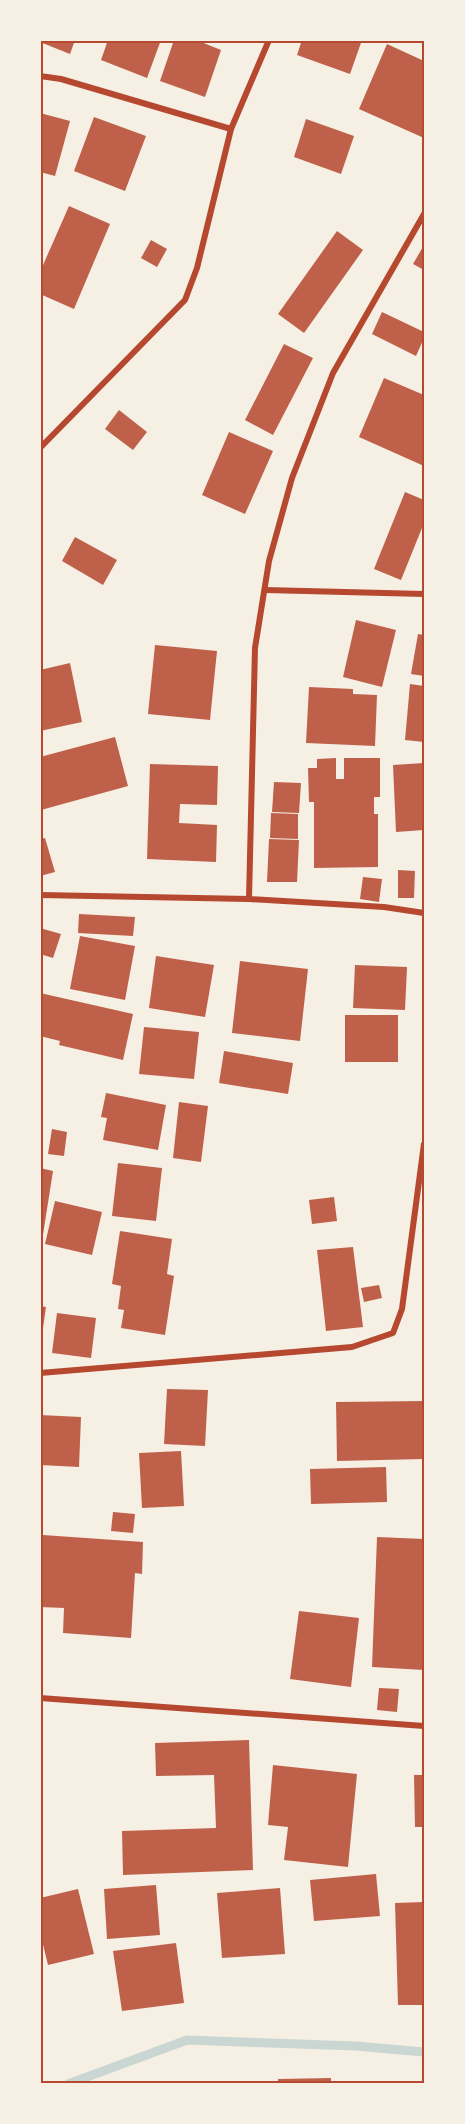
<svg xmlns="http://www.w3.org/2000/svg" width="465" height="2124" font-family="'Titillium Web',sans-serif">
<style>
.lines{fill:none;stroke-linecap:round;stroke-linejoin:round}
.stream{stroke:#c9d6d2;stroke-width:9}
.building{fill:#bf614a}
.minor{stroke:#b5482f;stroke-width:6}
.neatline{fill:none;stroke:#b5482f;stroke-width:2}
</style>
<rect width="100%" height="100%" fill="#f6efe4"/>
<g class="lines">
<!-- stream -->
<path class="stream" d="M68 2084 187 2040 356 2046 424 2052"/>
</g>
<!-- building -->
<g class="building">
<path d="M40 40H75L70 54 40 42Z"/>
<path d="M108 40H161L147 78 101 60Z"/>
<path d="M174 40H196L221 50 205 97 160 81Z"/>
<path d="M302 40H362L350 74 297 55Z"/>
<path d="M387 44 424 61V138L359 109Z"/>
<path d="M40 113 70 121 55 176 40 172Z"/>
<path d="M94 117 146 136 125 191 74 171Z"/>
<path d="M306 119 354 136 341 174 294 157Z"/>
<path d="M69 206 110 224 74 309 40 294V272Z"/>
<path d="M337 231 363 250 304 333 278 314Z"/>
<path d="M151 240 167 249 157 267 141 258Z"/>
<path d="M424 245V270L413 264Z"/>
<path d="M382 312 424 332V338L416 356 372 334Z"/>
<path d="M284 344 313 358 273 435 245 420Z"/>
<path d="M384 378 424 395V466L359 437Z"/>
<path d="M119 410 147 432 133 450 105 429Z"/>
<path d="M229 432 273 451 245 514 202 495Z"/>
<path d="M405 492 424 500V523L401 580 374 569Z"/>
<path d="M75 537 117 560 103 585 62 561Z"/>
<path d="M356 620 396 630 382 687 343 677Z"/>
<path d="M418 634 424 635V676L411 674Z"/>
<path d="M155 645 217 651 210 720 148 714Z"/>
<path d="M70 663 82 722 40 731V670Z"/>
<path d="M410 684 424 686V742L405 740Z"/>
<path d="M309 687 353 689V694L377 695 375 746 306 743Z"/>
<path d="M115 737 128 786 41 810 40 757Z"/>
<path d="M336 758V779H344V758H380V797H374V814H378V867L314 868V802H309L308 768H317V759Z"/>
<path d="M424 763V830L396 832 393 765Z"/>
<path d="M150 764 218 766 217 805 180 804 179 823 217 825 216 862 147 859Z"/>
<path d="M274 782 301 783 299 813 272 812Z"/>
<path d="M271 813 298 814V839L270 838Z"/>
<path d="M45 838 55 872 40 876V839Z"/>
<path d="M269 839 299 840 297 882H267Z"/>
<path d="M398 870 415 871 414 898H398Z"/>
<path d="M363 877 382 879 379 902 360 899Z"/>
<path d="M79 914 135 917 133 936 78 933Z"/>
<path d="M40 928 61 934 53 958 40 954Z"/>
<path d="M80 936 135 946 125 1000 70 989Z"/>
<path d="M156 956 214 965 205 1017 149 1008Z"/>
<path d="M240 961 308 969 300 1041 232 1033Z"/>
<path d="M355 965 407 967 405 1010 353 1008Z"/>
<path d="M40 993 133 1014 123 1060 59 1045 60 1041 40 1036Z"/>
<rect x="345" y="1015" width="53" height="47"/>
<path d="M144 1027 199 1032 194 1079 139 1074Z"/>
<path d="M224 1051 293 1063 288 1094 219 1083Z"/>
<path d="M106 1093 166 1105 158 1150 103 1140 107 1118 101 1117Z"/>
<path d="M179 1102 208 1106 201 1162 173 1158Z"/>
<path d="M52 1129 67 1132 64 1156 48 1154Z"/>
<path d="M118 1163 162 1168 156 1221 112 1216Z"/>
<path d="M40 1168 53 1171 42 1241H40Z"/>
<path d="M334 1197 337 1221 312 1224 309 1200Z"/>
<path d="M55 1201 102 1212 92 1255 45 1244Z"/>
<path d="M120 1231 172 1239 167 1274 174 1276 165 1335 121 1328 124 1310 118 1309 121 1286 112 1284Z"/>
<path d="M353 1247 363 1327 326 1331 317 1250Z"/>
<path d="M379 1285 382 1298 364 1302 361 1288Z"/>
<path d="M40 1306 46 1307 42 1335H40Z"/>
<path d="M57 1313 96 1318 91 1358 52 1353Z"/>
<path d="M167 1389 208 1390 205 1446 164 1444Z"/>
<path d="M424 1401V1459L337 1461 336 1402Z"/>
<path d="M40 1415 81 1417 79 1467 40 1465Z"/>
<path d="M181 1451 184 1506 142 1508 139 1453Z"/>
<path d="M386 1467 387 1502 311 1504 310 1469Z"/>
<path d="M113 1512 135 1514 133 1533 111 1531Z"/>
<path d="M43 1535 143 1542 142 1574 135 1573 131 1638 63 1633 64 1608 40 1607Z"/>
<path d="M377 1537 424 1539V1670L372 1667Z"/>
<path d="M299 1611 359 1618 351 1687 290 1679Z"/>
<path d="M379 1688 399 1689 397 1712 377 1710Z"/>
<path d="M249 1740 253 1870 123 1875 122 1831 216 1828 214 1775 156 1776 155 1743Z"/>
<path d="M273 1765 357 1774 348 1867 284 1860 288 1827 268 1825Z"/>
<path d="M414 1775H424V1827H415Z"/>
<path d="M376 1874 380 1916 314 1921 310 1880Z"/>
<path d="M156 1885 160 1935 107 1939 104 1889Z"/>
<path d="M280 1888 285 1954 222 1958 217 1893Z"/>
<path d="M78 1889 94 1954 48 1965 40 1932V1898Z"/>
<path d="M424 1902V2005H398L395 1903Z"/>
<path d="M176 1943 184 2003 122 2011 113 1951Z"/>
<path d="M331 2078V2084H278V2079Z"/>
</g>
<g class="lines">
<!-- minor -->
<g class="minor">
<path d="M40 76 61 79 231 129"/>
<path d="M40 448 185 300 197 268 231 129 269 40"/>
<path d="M265 590 424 594"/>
<path d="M40 895 249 899 384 907 424 913"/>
<path d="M249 899 255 648 269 561 292 478 333 373 424 214"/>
<path d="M40 1373 352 1347 393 1333 402 1309 424 1144"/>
<path d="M40 1698 424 1726"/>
</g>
</g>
<!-- border -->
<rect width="465" height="2124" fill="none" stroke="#f6efe4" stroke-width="84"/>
<rect x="42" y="42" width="381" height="2040" class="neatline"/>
</svg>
